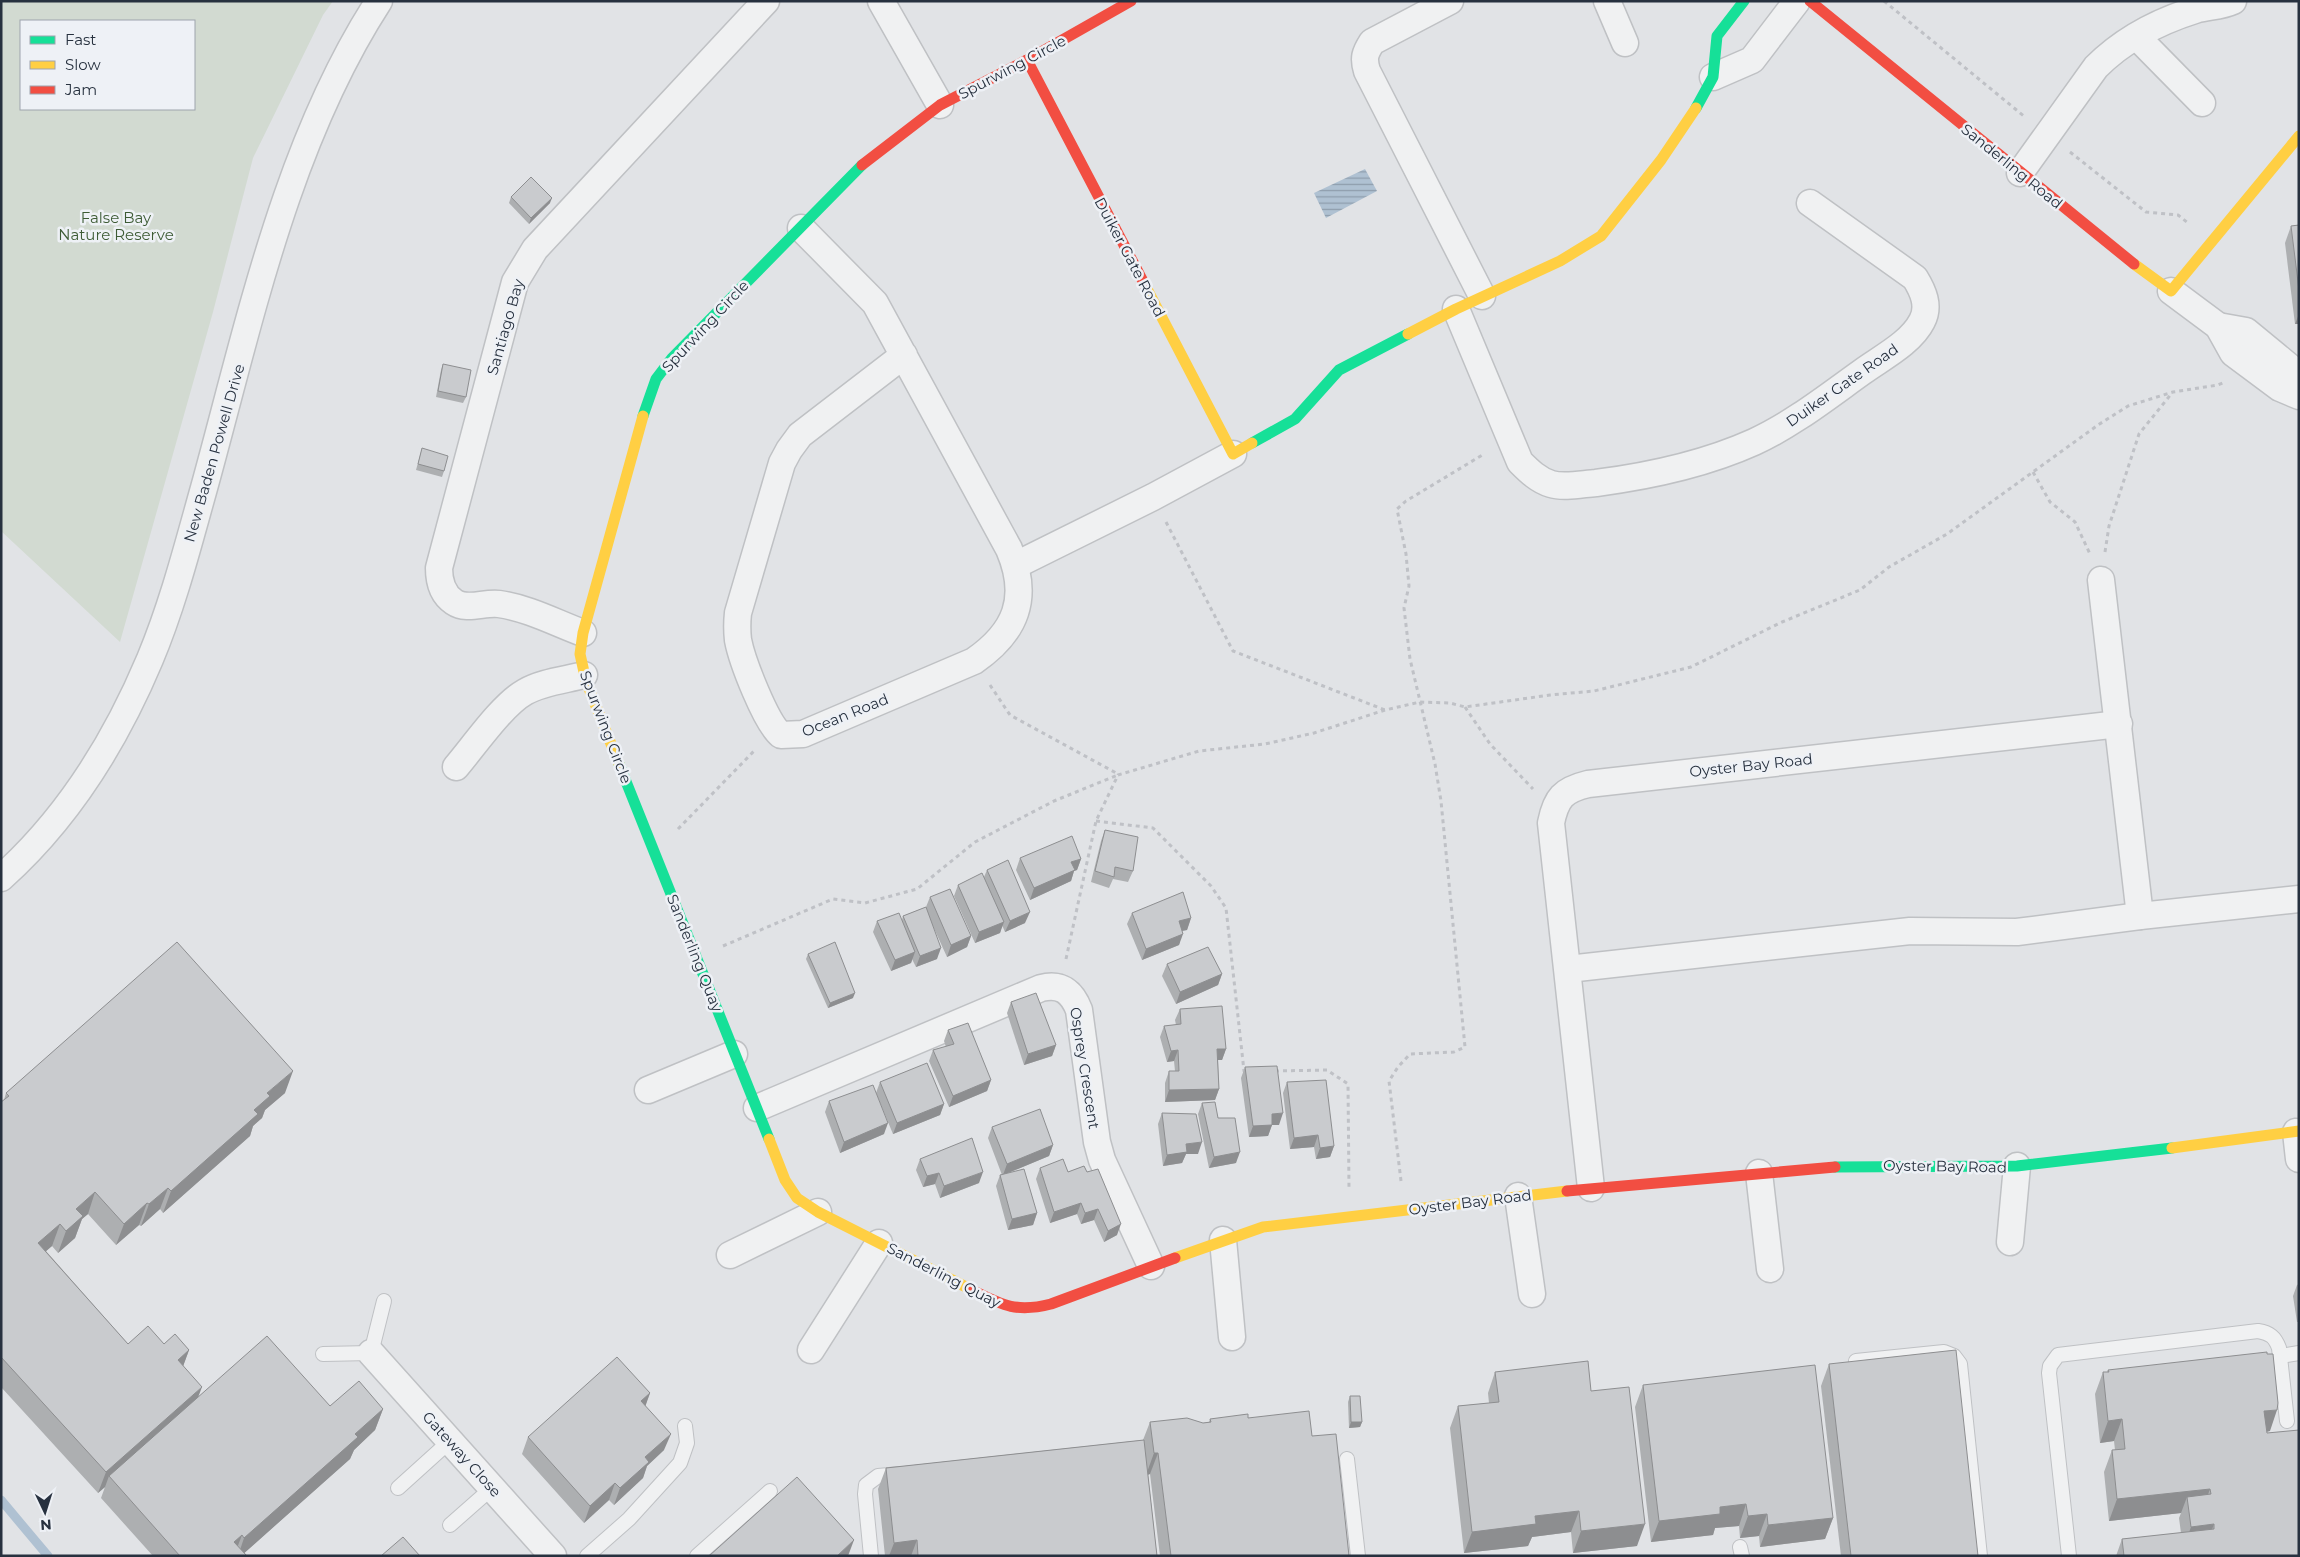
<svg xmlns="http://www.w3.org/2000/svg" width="2300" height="1557" font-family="Montserrat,sans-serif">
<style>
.park{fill:#d2dad1;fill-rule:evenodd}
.water{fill:url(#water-rules)}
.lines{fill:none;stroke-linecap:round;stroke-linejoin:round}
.stream{stroke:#afc1d2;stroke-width:9}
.lane-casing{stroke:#bfc1c4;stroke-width:16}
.street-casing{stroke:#bfc1c4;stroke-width:29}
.path{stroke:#bfc1c6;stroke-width:3;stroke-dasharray:4 4;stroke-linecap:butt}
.lane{stroke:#f0f1f2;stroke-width:14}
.street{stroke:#f0f1f2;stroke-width:26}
.fast{stroke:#16e098;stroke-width:11}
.slow{stroke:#ffcf43;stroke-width:11}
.jam{stroke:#f24e42;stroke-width:11}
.wall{fill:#adafb1}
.shaded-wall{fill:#8d8e90}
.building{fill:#c9cbce;stroke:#8d8e90}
.labels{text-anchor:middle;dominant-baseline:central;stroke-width:5;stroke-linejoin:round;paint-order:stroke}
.street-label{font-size:15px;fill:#27313f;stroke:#eef1f6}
.park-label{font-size:15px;fill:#3d5b35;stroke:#eef1f6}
</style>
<defs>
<pattern id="water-rules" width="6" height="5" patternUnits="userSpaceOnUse" patternTransform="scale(1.25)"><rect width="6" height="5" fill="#afc1d2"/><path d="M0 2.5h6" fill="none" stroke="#8e9dac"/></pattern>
</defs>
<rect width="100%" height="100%" fill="#e1e3e6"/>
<!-- park -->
<path class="park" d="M1 1H333L323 15 253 158 213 312 120 642 1 531ZM21 21H194V109H21Z"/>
<!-- water -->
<path class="water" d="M1365 169 1377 191 1326 218 1314 193Z"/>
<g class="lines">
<!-- stream -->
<path class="stream" d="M1 1500 48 1556"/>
<!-- lane casing -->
<g class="lane-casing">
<g id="lane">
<path d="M323 1354 371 1353 384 1301"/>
<path d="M2280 1356 2299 1353"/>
<path d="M1856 1361 1944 1352 1954 1356 1960 1364 1980 1556"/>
<path d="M1347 1459 1358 1556"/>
<path d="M398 1488 450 1441"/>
<path d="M450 1525 492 1488"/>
<path d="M1740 1547 1742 1556"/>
<path d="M587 1556 629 1519 680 1463 687 1443 685 1426"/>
<path d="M697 1556 770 1491"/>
<path d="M871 1556 865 1494 866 1485 878 1476 900 1474"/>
<path d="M2069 1556 2049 1373 2050 1366 2058 1355 2258 1331C2270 1333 2275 1337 2279 1348L2287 1421"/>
</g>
</g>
<!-- street casing -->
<g class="street-casing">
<g id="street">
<path d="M881 1 940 105"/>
<path d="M1450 1 1372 42C1365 53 1363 58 1367 71L1482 296"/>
<path d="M1607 1 1625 43"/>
<path d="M2137 37 2202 103"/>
<path d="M1713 77 1752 60 1797 1"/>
<path d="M2020 173 2096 67C2123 40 2160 21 2195 10 2208 6 2220 7 2233 1"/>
<path d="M801 228 875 303 1009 549C1030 598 1016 632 974 661L803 734 781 735C766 723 742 661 738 640 737 631 737 622 738 613L782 463 789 450 800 435 904 355"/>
<path d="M2171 291 2218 326 2233 353 2280 388 2299 396"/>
<path d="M1456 309 1520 462C1529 471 1538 480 1551 484 1564 488 1582 484 1596 483 1650 476 1703 465 1754 442 1793 424 1827 397 1862 372 1881 358 1911 343 1922 321 1930 306 1923 291 1915 278L1810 203"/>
<path d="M2218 326 2246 331 2297 373 2299 377"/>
<path d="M1016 565 1153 497 1233 454"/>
<path d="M2101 580 2140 916"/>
<path d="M583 633C556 623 528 608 499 604 484 602 467 611 454 602 442 594 439 581 439 568L515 282 535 249 766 1"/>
<path d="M456 767C474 746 502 705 525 692 542 682 565 680 584 675"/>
<path d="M1 878C67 819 116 740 150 659 173 604 188 545 204 488 249 325 286 144 379 1"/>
<path d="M1568 969 1910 931 2017 932 2140 916 2299 899"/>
<path d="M648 1090 734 1054"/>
<path d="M757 1108 1041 988C1061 983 1072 992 1079 1010L1097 1142 1102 1160 1151 1266"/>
<path d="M2296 1132 2299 1159"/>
<path d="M1759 1173 1770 1269"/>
<path d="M1591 1188 1551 823C1556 798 1563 790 1588 784L2119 724"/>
<path d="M1518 1196 1532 1294"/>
<path d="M1223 1240 1232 1337"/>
<path d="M2010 1242 2017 1166"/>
<path d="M730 1255 818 1212"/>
<path d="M811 1350 879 1243"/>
<path d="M371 1353 553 1556"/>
</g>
</g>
<!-- path -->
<g class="path">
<path d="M1884 1 2025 117"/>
<path d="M2070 152 2146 212 2178 215 2188 223"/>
<path d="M2033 472 2050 502 2075 522 2090 554"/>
<path d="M1166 522 1233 651 1385 710"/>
<path d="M2105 552 2109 526 2139 434 2172 393"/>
<path d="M990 685 1010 715 1118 774"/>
<path d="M1465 707 1490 744 1533 789"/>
<path d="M1096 821 1153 828 1211 886 1226 908 1244 1071H1246"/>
<path d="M678 829 755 750"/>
<path d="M723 946 833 899 865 903 917 889 975 842 1054 801 1118 775"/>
<path d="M1066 959 1096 821 1118 775 1199 751 1265 744 1314 733 1385 710 1420 702 1450 703 1465 707 1550 695 1594 691 1691 667 1782 622 1860 590 1889 567 1947 534 2098 425 2128 406 2173 392 2218 385 2225 382"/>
<path d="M1275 1071 1327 1070 1348 1084 1349 1188"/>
<path d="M1401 1181 1389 1081 1398 1067 1410 1054 1454 1052 1465 1047 1441 801 1435 764 1410 659 1404 608 1409 586 1406 554 1397 509 1406 501 1484 454"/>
</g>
<!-- lane -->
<use href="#lane" class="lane"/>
<!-- street -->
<use href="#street" class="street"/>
<!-- fast -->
<g class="fast">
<path d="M1696 108 1713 77 1717 36 1744 1"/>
<path d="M643 416 656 379 672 358 862 165"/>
<path d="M1252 443 1295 419 1339 370 1408 334"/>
<path d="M619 764 769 1139"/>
<path d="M1835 1167 2017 1166 2172 1148"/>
</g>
<!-- slow -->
<g class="slow">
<path d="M2134 264 2171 291 2299 136"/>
<path d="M1146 287 1233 454 1252 443"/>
<path d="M1408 334 1456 309 1560 261 1601 236 1661 160 1696 108"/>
<path d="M619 764 586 681 580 654 583 633 643 416"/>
<path d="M769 1139 785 1180 797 1198 818 1212 972 1290"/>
<path d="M2172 1148 2299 1131"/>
<path d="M1175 1258 1263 1227 1567 1191"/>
</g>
<!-- jam -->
<g class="jam">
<path d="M1810 1 2134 264"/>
<path d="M1027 60 1146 287"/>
<path d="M862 165 940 105 1027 60 1131 1"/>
<path d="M1567 1191 1835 1167"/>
<path d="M972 1290C1002 1305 1016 1313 1051 1304L1175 1258"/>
</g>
</g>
<!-- wall -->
<g class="wall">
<path d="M511 197 550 203 529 224 509 203Z"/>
<path d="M2299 225V324H2295L2285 243 2291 226Z"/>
<path d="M443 364 466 397 463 403 436 397 441 370Z"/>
<path d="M422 448 444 471 442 477 416 470Z"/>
<path d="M1105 830 1133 871 1128 882 1113 879 1109 888 1091 882 1101 841Z"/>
<path d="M1020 858 1081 859 1077 870 1074 871 1071 881 1030 900 1016 870Z"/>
<path d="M987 870 1025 923 1005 932 1002 925 1000 933 975 943 954 896 958 885 984 877Z"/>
<path d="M930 897 971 936 967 947 947 957 932 924 937 959 916 967 912 959 911 963 891 971 873 932 877 921 902 920 903 916 926 907Z"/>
<path d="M1132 913 1191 918 1187 930 1182 931 1179 945 1142 960 1127 924Z"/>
<path d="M808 954 853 998 828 1008 806 959Z"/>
<path d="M1167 964 1222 974 1218 985 1176 1004 1162 976Z"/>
<path d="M1011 1002 1056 1045 1052 1056 1024 1065 1007 1013Z"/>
<path d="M1180 1009 1226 1049 1222 1060H1218L1219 1089 1215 1100 1165 1102V1083L1169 1071H1175L1174 1061 1167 1062 1160 1037 1164 1026 1176 1025 1175 1020Z"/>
<path d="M948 1030 991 1080 987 1091 949 1107 929 1061 933 1050 946 1047 944 1041Z"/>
<path d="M1245 1067 1279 1125H1272L1268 1136 1249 1137 1241 1078Z"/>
<path d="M880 1082 944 1104 940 1115 893 1134 876 1093Z"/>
<path d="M1287 1082 1334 1146 1330 1157 1316 1159 1314 1147 1290 1149 1283 1093Z"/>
<path d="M6 1093H285L265 1110 262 1118 253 1126 250 1136 163 1213 160 1209 141 1226 139 1225 116 1245 88 1214 82 1219 75 1238 58 1253 52 1246 46 1251 128 1344H164L189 1350 183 1366 198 1397 330 1406 383 1409 375 1430 354 1450 350 1459 244 1553 247 1556H153L101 1498 105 1487 98 1493 1 1387V1102L4 1100Z"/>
<path d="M829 1101 884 1134 840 1153 825 1112Z"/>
<path d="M1202 1103 1218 1118 1236 1163 1209 1168 1198 1114Z"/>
<path d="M1162 1113 1198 1154H1186L1182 1163 1163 1166 1158 1124Z"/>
<path d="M992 1127 1053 1145 1049 1156 1006 1174 1037 1213 1033 1225 1008 1230 996 1186 1000 1175H1002L988 1138Z"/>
<path d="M920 1159 979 1183 940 1198 935 1184 923 1187 916 1170Z"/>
<path d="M1084 1166 1117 1235 1104 1242 1094 1220 1081 1224 1077 1214 1050 1223 1036 1179 1040 1168 1068 1172Z"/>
<path d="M2299 1284V1322H2297L2293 1296 2297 1285Z"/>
<path d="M1829 1364 1978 1556H1841L1821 1386Z"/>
<path d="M2108 1370 2270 1431 2267 1432 2299 1556H2116L2122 1539 2181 1533 2179 1518 2181 1513 2109 1521 2104 1472 2112 1450H2115L2114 1441 2100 1443 2095 1394 2103 1372H2107Z"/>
<path d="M1495 1372 1591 1391 1637 1546 1573 1553 1571 1532 1532 1537 1528 1546 1464 1553 1450 1428 1458 1406 1489 1403 1488 1393Z"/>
<path d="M1643 1385 1833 1518 1825 1539 1760 1547 1759 1536 1740 1538 1739 1526 1715 1528 1713 1535 1651 1542 1635 1407Z"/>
<path d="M650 1393 645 1406 664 1450 647 1466 643 1478 614 1505 609 1500 584 1523 522 1454 528 1437Z"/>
<path d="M1350 1396 1362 1422 1360 1427 1349 1428 1348 1402Z"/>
<path d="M1248 1418 1312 1436 1349 1556H1160L1150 1474 1148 1475 1157 1556H885L878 1489 886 1468 1143 1440 1150 1422 1203 1423 1209 1422 1210 1419Z"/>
</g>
<!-- shaded-wall -->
<g class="shaded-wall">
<path d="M552 198 550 203 529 224 531 218Z"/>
<path d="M2299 314V324H2295Z"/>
<path d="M1081 859 1077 870 1074 871 1071 881 1030 900 1034 888 1071 862Z"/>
<path d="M1030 912 1025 923 1005 932 1010 921Z"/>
<path d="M1191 918 1187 930 1175 932 1179 921Z"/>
<path d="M1004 922 1000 933 975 943 979 932Z"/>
<path d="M1183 934 1179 945 1142 960 1146 949Z"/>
<path d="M971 936 967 947 947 957 951 945Z"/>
<path d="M941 948 937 959 916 967 920 956Z"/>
<path d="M915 952 911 963 891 971 895 960Z"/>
<path d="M1222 974 1218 985 1176 1004 1180 992Z"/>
<path d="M855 993 853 998 828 1008 830 1003Z"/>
<path d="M1056 1045 1052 1056 1024 1065 1028 1054Z"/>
<path d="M1217 1049H1226L1222 1060H1213Z"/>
<path d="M1178 1050 1174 1061 1167 1062 1171 1051Z"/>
<path d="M293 1071 285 1093 265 1110 262 1118 253 1126 250 1136 163 1213 171 1191 267 1093Z"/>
<path d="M991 1080 987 1091 949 1107 953 1096Z"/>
<path d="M1219 1089 1215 1100 1165 1102 1169 1090Z"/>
<path d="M944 1104 940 1115 893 1134 897 1123Z"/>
<path d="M1283 1113 1279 1125H1272L1268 1136 1249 1137 1253 1126 1272 1114Z"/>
<path d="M888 1123 884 1134 840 1153 844 1142Z"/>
<path d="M1318 1135 1314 1147 1290 1149 1294 1138Z"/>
<path d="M1202 1142 1198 1154H1186L1182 1163 1163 1166 1167 1155 1186 1144Z"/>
<path d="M1053 1145 1049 1156 1003 1175 1007 1164Z"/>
<path d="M1334 1146 1330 1157 1316 1159 1320 1148Z"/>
<path d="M1240 1152 1236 1163 1209 1168 1214 1157Z"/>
<path d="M983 1172 979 1183 940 1198 944 1186Z"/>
<path d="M939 1173 935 1184 923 1187 927 1176Z"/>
<path d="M168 1188 160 1209 141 1226 149 1204Z"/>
<path d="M95 1192 88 1214 82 1219 75 1238 58 1253 66 1231 76 1209Z"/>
<path d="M147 1203 139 1225 116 1245 124 1224Z"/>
<path d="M1081 1203 1077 1214 1050 1223 1054 1212Z"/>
<path d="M1098 1209 1094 1220 1081 1224 1085 1213Z"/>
<path d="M1037 1213 1033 1225 1008 1230 1012 1219Z"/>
<path d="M60 1224 52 1246 30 1265 38 1243Z"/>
<path d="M1121 1224 1117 1235 1104 1242 1108 1231Z"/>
<path d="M189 1350 181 1372 178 1360Z"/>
<path d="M202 1387 194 1408 109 1476 105 1487 98 1493 106 1472Z"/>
<path d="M650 1393 644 1410 641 1401Z"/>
<path d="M383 1409 375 1430 354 1450 350 1459 241 1556H238L244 1538 355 1434Z"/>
<path d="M2277 1410 2270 1431 2256 1433 2264 1411Z"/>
<path d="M2122 1419 2114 1441 2100 1443 2108 1421Z"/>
<path d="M1351 1422H1362L1360 1427 1349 1428Z"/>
<path d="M671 1434 664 1450 647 1466 643 1478 614 1505 620 1488 645 1457Z"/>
<path d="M1154 1453H1158L1150 1474 1146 1475Z"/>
<path d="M615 1483 609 1500 584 1523 590 1506Z"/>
<path d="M2210 1489 2202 1511 2187 1497 2181 1513 2109 1521 2117 1499Z"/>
<path d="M1746 1504 1739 1526 1715 1528 1713 1535 1651 1542 1659 1521 1720 1507Z"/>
<path d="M1579 1511 1571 1532 1532 1537 1528 1546 1464 1553 1472 1532 1535 1516Z"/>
<path d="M1767 1514 1759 1536 1740 1538 1748 1516Z"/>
<path d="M1833 1518 1825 1539 1760 1547 1768 1525Z"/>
<path d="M1645 1524 1637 1546 1573 1553 1581 1531Z"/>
<path d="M2214 1524 2206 1546 2183 1548 2191 1527Z"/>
<path d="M242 1535 234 1556V1542Z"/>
<path d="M854 1540 848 1556H837Z"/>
<path d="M917 1540 911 1556H889L894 1543Z"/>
</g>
<!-- building -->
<g class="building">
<path d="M531 177 552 198 531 218 511 197Z"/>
<path d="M2299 225V290L2291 226Z"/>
<path d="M443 364 471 370 466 397 438 391Z"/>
<path d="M422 448 448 456 444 471 418 464Z"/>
<path d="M1105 830 1138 837 1133 871 1115 867 1114 877 1095 871Z"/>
<path d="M1072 836 1081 859 1071 862 1075 870 1034 888 1020 858Z"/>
<path d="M1008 860 1030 912 1010 921 987 870Z"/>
<path d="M982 873 1004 922 979 932 958 885Z"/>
<path d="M950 889 971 936 951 945 930 897Z"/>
<path d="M1183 892 1191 918 1179 921 1183 934 1146 949 1132 913Z"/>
<path d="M926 907 941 948 920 956 903 916Z"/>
<path d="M899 913 915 952 895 960 877 921Z"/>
<path d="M177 942 293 1071 267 1093 270 1096 254 1110 258 1114 171 1191 168 1188 149 1204 147 1203 124 1224 95 1192 76 1209 83 1216 66 1231 60 1224 38 1243 128 1344 148 1326 164 1344 175 1334 189 1350 178 1360 202 1387 106 1472 1 1357V1102L9 1096 6 1093Z"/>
<path d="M835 942 855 993 830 1003 808 954Z"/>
<path d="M1208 947 1222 974 1180 992 1167 964Z"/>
<path d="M1036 993 1056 1045 1028 1054 1011 1002Z"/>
<path d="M1222 1006 1226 1049H1217L1219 1089 1169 1090V1071H1179L1178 1050 1171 1051 1164 1026 1181 1024 1180 1009Z"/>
<path d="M968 1023 991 1080 953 1096 933 1050 954 1044 948 1030Z"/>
<path d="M927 1063 944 1104 897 1123 880 1082Z"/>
<path d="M1277 1066 1283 1113 1272 1114V1125L1253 1126 1245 1067Z"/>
<path d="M1326 1080 1334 1146 1320 1148 1318 1135 1294 1138 1287 1082Z"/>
<path d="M873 1085 888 1123 844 1142 829 1101Z"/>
<path d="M1215 1102 1218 1118H1235L1240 1152 1214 1157 1202 1103Z"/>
<path d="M1040 1109 1053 1145 1007 1164 992 1127Z"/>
<path d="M1162 1113 1196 1114 1202 1142 1186 1144 1187 1152 1167 1155Z"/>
<path d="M972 1138 983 1172 944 1186 939 1173 927 1176 920 1159Z"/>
<path d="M1063 1159 1068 1172 1084 1166 1087 1172 1098 1169 1121 1224 1108 1231 1098 1209 1085 1213 1081 1203 1054 1212 1040 1168Z"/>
<path d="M1024 1169 1037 1213 1012 1219 1000 1175Z"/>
<path d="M267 1336 330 1406 359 1381 383 1409 355 1434 358 1437 244 1538 242 1535 234 1542 247 1556H180L109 1476Z"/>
<path d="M1956 1350 1978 1556H1851L1829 1364Z"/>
<path d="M2267 1352V1354H2273L2278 1403 2277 1410 2264 1411 2267 1433 2299 1430V1556H2124L2122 1539 2214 1529V1524L2191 1527 2187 1497 2211 1494 2210 1489 2117 1499 2112 1450 2125 1449 2122 1419 2108 1421 2103 1372H2109L2108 1370Z"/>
<path d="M617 1357 650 1393 641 1401 671 1434 645 1457 649 1462 620 1488 615 1483 590 1506 528 1437Z"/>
<path d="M1588 1361 1591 1391 1629 1387 1645 1524 1581 1531 1579 1511 1535 1516 1536 1524 1472 1532 1458 1406 1499 1402 1495 1372Z"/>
<path d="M1815 1365 1833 1518 1768 1525 1767 1514 1748 1516 1746 1504 1720 1507V1514L1659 1521 1643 1385Z"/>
<path d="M1350 1396H1360L1362 1422H1351Z"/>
<path d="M1309 1411 1312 1436 1336 1434 1349 1556H1171L1158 1453H1154L1150 1422 1187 1418 1203 1423 1211 1422 1210 1419 1248 1414V1418Z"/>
<path d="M1144 1440 1157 1556H918L917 1540 894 1543 886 1468Z"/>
<path d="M797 1477 854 1540 837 1556H709Z"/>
<path d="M403 1537 420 1556H381Z"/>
</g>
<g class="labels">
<!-- street labels -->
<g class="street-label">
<text transform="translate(1012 67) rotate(-28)">Spurwing Circle</text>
<text transform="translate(2012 166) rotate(39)">Sanderling Road</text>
<text transform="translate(1130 257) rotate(62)">Duiker Gate Road</text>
<text transform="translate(705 326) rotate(-47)">Spurwing Circle</text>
<text transform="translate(505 327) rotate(-74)">Santiago Bay</text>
<text transform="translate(1842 385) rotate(-35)">Duiker Gate Road</text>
<text transform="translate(214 453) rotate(-74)">New Baden Powell Drive</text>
<text transform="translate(845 715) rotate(-22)">Ocean Road</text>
<text transform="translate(606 727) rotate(69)">Spurwing Circle</text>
<text transform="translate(1751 765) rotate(-6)">Oyster Bay Road</text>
<text transform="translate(695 953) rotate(68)">Sanderling Quay</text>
<text transform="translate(1085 1068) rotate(81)">Osprey Crescent</text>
<text transform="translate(1945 1166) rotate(1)">Oyster Bay Road</text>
<text transform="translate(1470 1202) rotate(-7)">Oyster Bay Road</text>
<text transform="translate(944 1275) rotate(27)">Sanderling Quay</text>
<text transform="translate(462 1454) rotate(48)">Gateway Close</text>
</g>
<!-- park labels -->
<g class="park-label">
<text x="116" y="217">False Bay<tspan x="116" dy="17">Nature Reserve</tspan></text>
</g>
</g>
<!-- border -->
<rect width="2300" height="1557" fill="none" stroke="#27313f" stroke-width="5"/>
<!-- legend -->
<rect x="20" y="20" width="175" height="90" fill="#eef1f6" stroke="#9ea4ad"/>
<rect x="30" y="36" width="25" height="8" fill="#16e098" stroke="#9ea4ad"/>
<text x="65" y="45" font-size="15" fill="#27313f">Fast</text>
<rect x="30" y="61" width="25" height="8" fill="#ffcf43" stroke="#9ea4ad"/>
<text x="65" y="70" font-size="15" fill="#27313f">Slow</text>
<rect x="30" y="86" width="25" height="8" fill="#f24e42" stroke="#9ea4ad"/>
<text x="65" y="95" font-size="15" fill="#27313f">Jam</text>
<!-- north arrow -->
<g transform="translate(45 1512) rotate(176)" stroke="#eef1f6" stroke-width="4" paint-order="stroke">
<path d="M0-4L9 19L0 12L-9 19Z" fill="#27313f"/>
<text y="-8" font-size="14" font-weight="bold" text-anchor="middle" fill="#27313f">N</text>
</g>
</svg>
